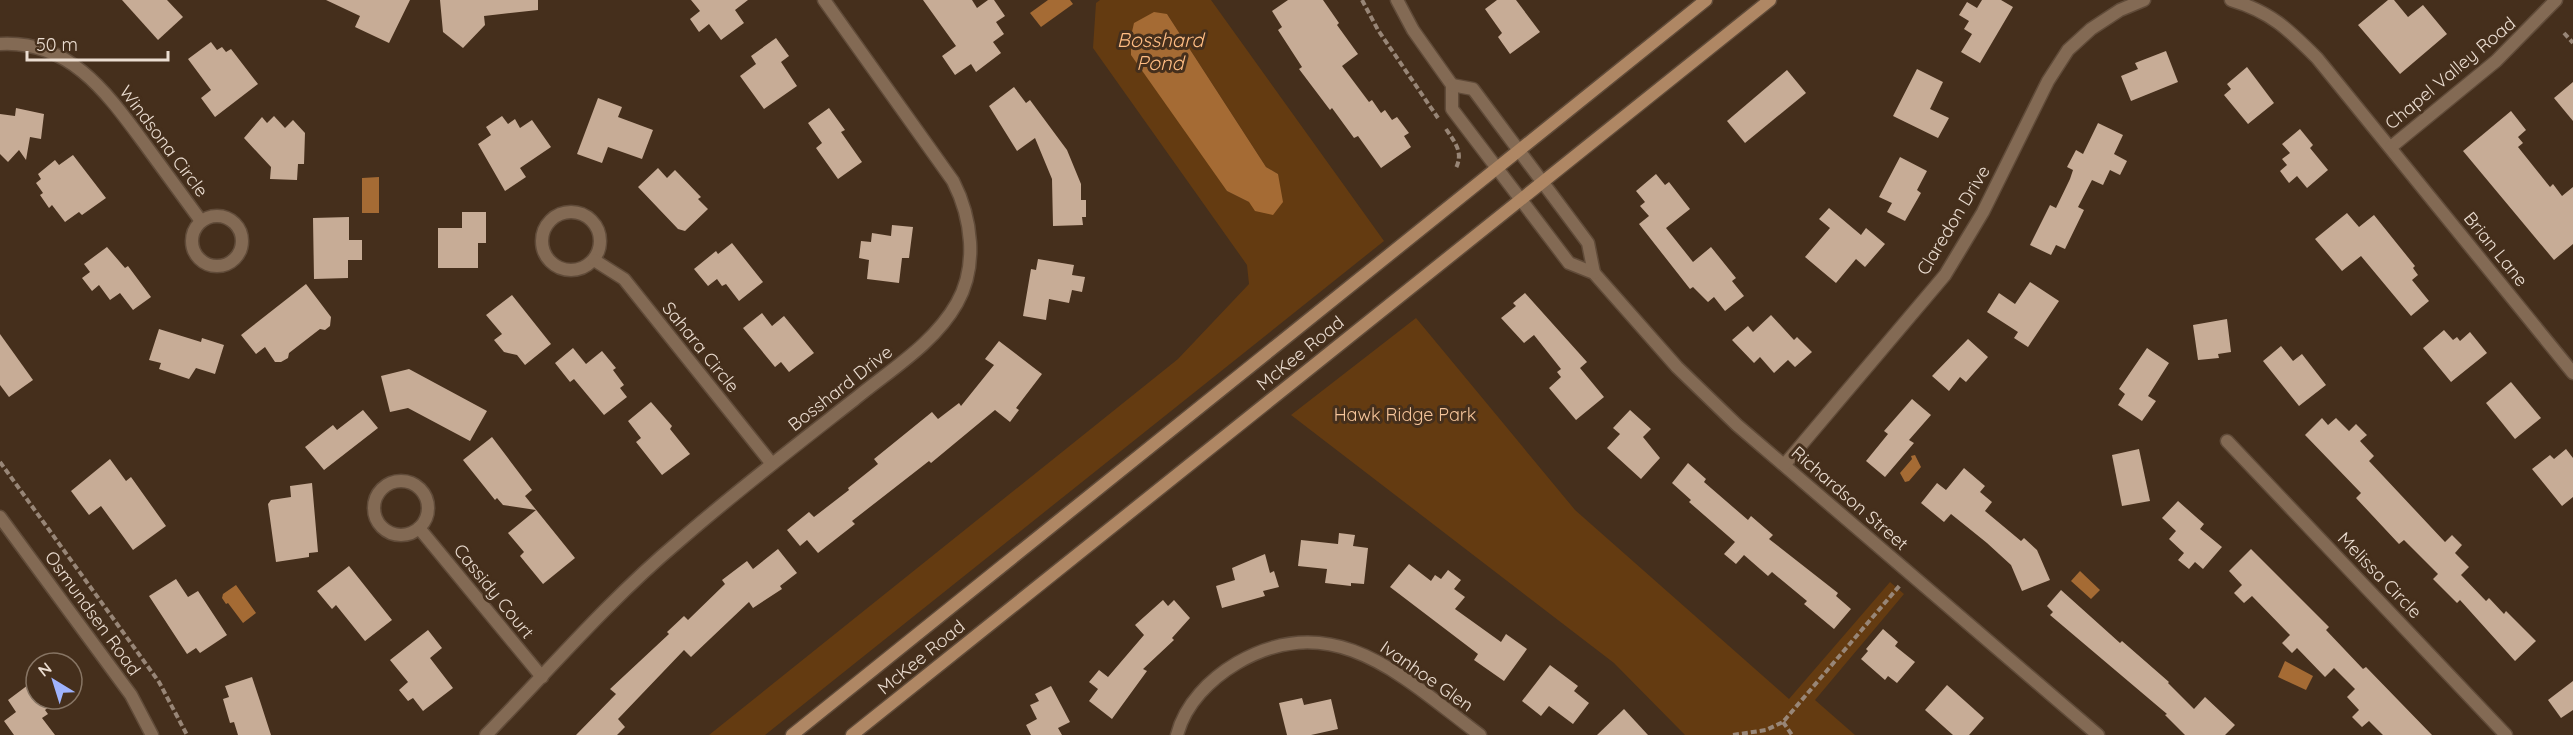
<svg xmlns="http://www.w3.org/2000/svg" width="2573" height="735" font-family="Quicksand,sans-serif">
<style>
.green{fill:#643b11;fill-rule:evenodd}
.water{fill:#a56b34}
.building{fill:#c7ac96}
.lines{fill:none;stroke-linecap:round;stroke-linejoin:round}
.street-casing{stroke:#604b39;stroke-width:15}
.secondary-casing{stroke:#604b39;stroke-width:15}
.path{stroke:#988677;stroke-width:4;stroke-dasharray:6 3;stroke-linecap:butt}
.street{stroke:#836a54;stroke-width:12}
.secondary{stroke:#af8764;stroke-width:12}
.labels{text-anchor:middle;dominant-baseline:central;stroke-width:6;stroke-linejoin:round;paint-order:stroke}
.street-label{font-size:18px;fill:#ebddd1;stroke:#452f1c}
.park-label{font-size:18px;fill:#f5c49a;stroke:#452f1c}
.water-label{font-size:20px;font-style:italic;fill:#febc83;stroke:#452f1c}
</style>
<rect width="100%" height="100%" fill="#452f1c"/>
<!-- green -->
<g class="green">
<path d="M1100 0H1211L1384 241 765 735H709L1178 359 1249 284 1247 265 1093 48 1096 3ZM1167 14 1266 167 1278 174 1249 202 1227 191Z"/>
<path d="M1416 318 1575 510 1789 699 1890 582 1904 594 1815 700 1855 735H1685L1614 663 1291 415Z"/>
</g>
<!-- water -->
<g class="water">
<path d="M1048 0H1070L1073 4 1041 27 1030 13Z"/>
<path d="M1154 12 1167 14 1266 167 1278 174 1283 202 1273 215 1255 211 1249 202 1227 191 1131 55V36L1134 23Z"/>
<path d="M379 177V213H362V178Z"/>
<path d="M1915 455 1921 467 1909 481 1905 482 1900 473 1912 459 1911 456Z"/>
<path d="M2080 571 2100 590 2091 599 2071 581Z"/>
<path d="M236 585 256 613 243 623 228 603 226 604 222 598 223 594Z"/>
<path d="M2285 661 2313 676 2306 690 2278 677Z"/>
</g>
<!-- building -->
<g class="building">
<path d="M122 0H167L183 17 158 40Z"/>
<path d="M326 0H410L389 43 355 27 360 16Z"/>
<path d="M440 0H538V10L484 16 485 25 463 48 443 32Z"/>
<path d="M691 0H748L735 10 744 23 721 40 709 24 699 32 690 19 700 11Z"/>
<path d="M923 0H972L977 8 988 0H994L1005 16 996 22 1004 34 993 42 1001 53 976 72 971 64 955 75 942 56 956 46Z"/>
<path d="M1288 0H1323L1339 23 1337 25 1358 54 1342 66 1369 102 1372 100 1381 113 1385 110 1392 120 1397 117 1409 133 1404 136 1411 147 1381 168 1358 136 1354 138 1332 108 1330 110 1299 69 1302 67 1278 30 1282 27 1272 11Z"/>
<path d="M1497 0H1516L1540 32 1510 54 1498 37 1502 33 1485 9Z"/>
<path d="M1982 0H2001L2013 7 1980 63 1961 52 1972 34 1964 29 1969 21 1959 15 1967 2 1977 8Z"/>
<path d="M2388 0H2394L2408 17 2423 5 2447 34 2400 74 2358 25Z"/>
<path d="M776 38 789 56 781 62 797 86 764 109 740 76 756 64 751 56Z"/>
<path d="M211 42 217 50 222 47 226 52 231 49 258 84 215 117 201 98 211 90 188 59Z"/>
<path d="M2166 51 2178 82 2131 101 2121 76 2138 69 2135 63Z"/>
<path d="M2247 67 2274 103 2248 124 2224 95 2231 89 2227 84Z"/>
<path d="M1917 69 1943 82 1930 109 1949 118 1938 138 1893 116Z"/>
<path d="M1787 70 1806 93 1745 143 1727 121Z"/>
<path d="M2573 82V121L2554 98Z"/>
<path d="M1014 87 1026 103 1030 100 1067 150 1081 184V200H1086V217H1082L1083 225 1053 226 1052 179 1035 138 1017 151 989 106Z"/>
<path d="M598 98 622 107 618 117 653 130 642 159 608 147 602 163 577 154Z"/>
<path d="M16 108 44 114 41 139 30 137 26 160 19 150 8 162 0 154V114L15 116Z"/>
<path d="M829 108 845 130 841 132 862 162 838 179 816 148 822 143 808 123Z"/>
<path d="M2511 111 2526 130 2518 137 2523 143 2518 147 2550 187 2553 184 2562 196 2573 187V244L2554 260 2463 151Z"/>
<path d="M274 116 285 128 293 120 305 133 304 164H298L297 180 270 179 271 167 244 138 262 117 267 123Z"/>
<path d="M502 116 508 124 515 119 520 128 532 120 551 147 520 168 526 177 505 191 478 144 491 135 486 127Z"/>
<path d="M2098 123 2123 135 2114 154 2127 161 2120 175 2110 170 2103 185 2092 180 2078 207 2084 210 2065 249 2056 245 2051 255 2030 245 2050 205 2056 208 2070 179 2073 170 2067 167 2076 150 2083 154Z"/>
<path d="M2300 129 2313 145 2310 148 2328 170 2307 188 2297 176 2289 183 2280 171 2287 165 2282 159 2290 153 2282 144Z"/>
<path d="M73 155 106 198 82 215 79 212 65 222 52 205 49 208 40 195 43 193 36 183 41 179 38 174 55 160 59 165Z"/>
<path d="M1900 157 1927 171 1917 190 1921 193 1905 221 1887 212 1892 203 1879 197Z"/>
<path d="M658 168 667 178 675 170 701 197 698 199 708 209 685 231 678 229 638 187Z"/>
<path d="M1656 174 1665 185 1669 182 1690 209 1666 228 1693 262 1711 247 1736 278 1732 281 1744 296 1725 311 1714 297 1708 302 1693 287 1690 289 1639 224 1649 216 1640 206 1645 202 1636 191Z"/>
<path d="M1829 208 1861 235 1866 228 1885 244 1865 267 1856 259 1836 283 1805 257 1830 228 1819 219Z"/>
<path d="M462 212H486V243H478V268H438V228H462Z"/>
<path d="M2347 213 2359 227 2374 215 2415 266 2413 268 2418 275 2412 280 2429 301 2411 316 2361 256 2342 271 2315 239Z"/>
<path d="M349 217V240H362V260H348V278L314 279 313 218Z"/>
<path d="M892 225 913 227 909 258H902L899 283 867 279 869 260 859 258 861 241 871 242 872 233 891 236Z"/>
<path d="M732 243 763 282 739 301 726 284 722 286 717 279 708 286 694 269 716 251 718 254Z"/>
<path d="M107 247 125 268 128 266 151 297 133 310 120 293 110 300 99 285 92 291 82 278 90 272 84 264Z"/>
<path d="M1038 259 1074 265 1072 275 1085 277 1082 292 1072 290 1069 303 1049 299 1046 320 1023 316 1031 269 1036 270Z"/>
<path d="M2030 282 2059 301 2028 347 2014 338 2018 332 1987 312 1999 293 2015 304Z"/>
<path d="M306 284 331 317 330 326 325 330 320 329 289 353 288 358 281 362H275L265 347 256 354 241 335Z"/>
<path d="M1525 293 1587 362 1580 368 1604 397 1576 420 1549 388 1561 377 1557 372 1561 369 1534 335 1524 343 1501 318 1516 306 1513 303Z"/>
<path d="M512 295 551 344 525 365 517 355 504 352 494 340 502 334 486 315Z"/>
<path d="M762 313 772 326 784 316 814 353 789 372 781 362 775 367 743 328Z"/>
<path d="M1771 315 1794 340 1797 337 1812 352 1795 367 1788 360 1774 373 1760 357 1754 363 1732 340 1748 326 1753 332Z"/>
<path d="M2227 319 2231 352 2218 354 2219 358 2198 360 2193 325Z"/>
<path d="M159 329 201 342 202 338 224 345 215 374 196 368 189 379 159 369 161 363 149 360Z"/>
<path d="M2444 330 2453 340 2457 337 2460 341 2470 332 2487 353 2451 382 2423 348Z"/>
<path d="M0 334 33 380 9 397 0 385Z"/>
<path d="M1968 339 1988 357 1966 382 1960 377 1949 391 1932 376Z"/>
<path d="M999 341 1042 374 1016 408 1019 410 1010 422 995 410 931 463 929 461 852 521 855 524 818 553 807 540 800 546 787 530 809 512 814 517 849 490 848 488 878 464 874 459 932 412 938 419 959 403 961 406 994 365 985 359Z"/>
<path d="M2281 346 2293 361 2302 354 2326 385 2299 406 2263 361Z"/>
<path d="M573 348 586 364 602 351 616 368 613 370 624 385 620 388 627 397 604 415 574 379 570 382 555 363Z"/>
<path d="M2147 348 2169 363 2148 396 2156 401 2142 421 2118 405 2125 394 2119 389Z"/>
<path d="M409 369 487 411 470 441 408 408 390 412 381 376Z"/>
<path d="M2511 382 2541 418 2515 439 2486 403Z"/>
<path d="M1912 399 1931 415 1909 440 1914 443 1885 477 1866 461 1888 434 1884 431Z"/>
<path d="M651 402 672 426 670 429 690 454 662 475 636 442 641 438 628 421Z"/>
<path d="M363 410 378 428 324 470 305 447 333 425 337 430Z"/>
<path d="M1630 410 1651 429 1643 437 1660 458 1641 479 1607 448 1620 434 1613 428Z"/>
<path d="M2322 418 2328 425 2336 418 2349 431 2356 424 2367 435 2360 441 2374 456 2369 461 2445 542 2452 535 2462 545 2455 553 2469 567 2461 575 2486 601 2489 598 2504 614 2506 611 2536 641 2515 661 2460 600 2457 603 2433 579 2438 574 2404 540 2399 544 2356 498 2361 493 2305 435Z"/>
<path d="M492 437 532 490 525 496 575 558 543 584 520 556 524 552 508 533 536 510 503 505 497 498 495 500 463 460Z"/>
<path d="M2139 449 2150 501 2122 506 2112 455Z"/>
<path d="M2566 449 2573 458V497L2562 506 2532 469 2550 455 2554 459Z"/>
<path d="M110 459 126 481 131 477 166 526 133 550 101 506 89 515 71 491Z"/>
<path d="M1688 463 1706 479 1704 482 1748 520 1751 516 1773 535 1769 539 1838 593 1836 596 1851 609 1834 629 1804 604 1807 601 1772 572 1768 576 1744 555 1736 564 1724 554 1735 542 1689 502 1691 500 1672 483Z"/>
<path d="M1964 468 1985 486 1980 492 1992 502 1985 511 2021 541 2024 538 2037 550 2050 580 2022 591 2011 565 1987 543 1951 514 1944 522 1921 503 1937 483 1946 490Z"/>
<path d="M312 483 318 552 309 553V557L276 562 268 504 271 500 291 497 290 486Z"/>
<path d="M2178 501 2204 524 2200 529 2222 547 2203 569 2195 562 2189 569 2178 560 2184 553 2169 539 2176 531 2162 518Z"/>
<path d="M1339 533 1355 535 1353 546 1368 548 1364 584 1351 583V586L1325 583 1327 569 1298 566 1301 540 1338 544Z"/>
<path d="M778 549 797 573 780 586 782 589 753 608 749 602 691 657 684 650 618 719 625 727 617 735H576L616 694 610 689 669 634 667 632 684 616 688 620 725 584 722 580 747 561 753 569Z"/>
<path d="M2251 549 2329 627 2326 630 2363 669 2366 667 2432 735H2383L2369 721 2362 727 2352 717 2359 710 2347 697 2355 689 2334 668 2325 677 2297 648 2292 653 2282 643 2290 635 2252 596 2244 603 2234 593 2242 585 2229 571Z"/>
<path d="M1265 554 1270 573 1274 571 1279 587 1263 591 1265 596 1222 608 1216 586 1235 580 1232 568Z"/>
<path d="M1409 564 1431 581 1435 575 1441 579 1448 570 1461 580 1454 589 1465 597 1455 609 1501 642 1506 634 1527 649 1504 681 1474 660 1478 654 1390 587Z"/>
<path d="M349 566 392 620 365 641 336 605 332 609 317 591Z"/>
<path d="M176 579 188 597 198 591 227 635 200 653 196 648 187 654 149 596Z"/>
<path d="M2061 590 2120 643 2122 641 2169 682 2168 683 2194 709 2205 697 2235 725 2225 735H2185L2165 715 2167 714 2050 615 2053 612 2047 606Z"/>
<path d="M1163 600 1168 606 1174 600 1190 618 1172 638 1174 640 1143 669 1147 671 1112 719 1089 701 1098 689 1089 682 1099 670 1108 677 1144 635 1135 625Z"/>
<path d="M1883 629 1898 642 1895 646 1915 662 1897 683 1888 676 1885 680 1861 659 1868 651 1866 649Z"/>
<path d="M428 630 442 648 430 658 453 688 423 711 413 698 408 701 399 690 408 682 390 660Z"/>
<path d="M1550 665 1578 686 1574 691 1589 703 1573 724 1549 706 1541 716 1522 701Z"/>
<path d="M252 677 260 701 271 735H238L234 722 230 723 223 699 229 697 225 686Z"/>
<path d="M36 679V699H59L45 710 48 714 42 718 55 735H14L4 721 16 712 8 700Z"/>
<path d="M2573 681V710L2561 718 2548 700Z"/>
<path d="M1947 685 1984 718 1969 735H1953L1925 710Z"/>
<path d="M1051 686 1070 722 1058 728 1062 735H1031L1026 725 1037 719 1030 705 1039 701 1035 694Z"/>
<path d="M1302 698 1304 705 1331 699 1338 729 1311 735H1287L1279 703Z"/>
<path d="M1624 709 1648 735H1597Z"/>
</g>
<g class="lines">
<!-- street casing -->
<g class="street-casing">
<g id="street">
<path d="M1397 0 1413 30 1452 85V109L1569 263 1594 273 1677 367 1737 425 2098 735"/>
<path d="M2231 0C2271 12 2288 29 2317 58L2573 373"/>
<path d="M0 44C70 40 107 93 144 143 163 169 182 195 201 221"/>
<path d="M1452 85 1473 89 1588 243 1594 273"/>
<path d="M2391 147 2496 61 2556 0"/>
<circle cx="571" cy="241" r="29"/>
<circle cx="217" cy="241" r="25"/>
<path d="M594 260 624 279 772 464"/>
<path d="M2227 441 2506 735"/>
<path d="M1785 464 1945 275 1983 212 2048 81 2068 50 2091 29 2120 10 2144 0"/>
<circle cx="401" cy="508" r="27"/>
<path d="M0 517 131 695 152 735"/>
<path d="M419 528 542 677"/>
<path d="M486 735C549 670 609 600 678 542 735 492 795 446 855 399 890 370 934 344 957 303 978 266 972 218 953 181L824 0"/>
<path d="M1177 735C1185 704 1210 679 1237 663 1335 606 1405 679 1480 735"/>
</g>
</g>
<!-- secondary casing -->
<g class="secondary-casing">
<g id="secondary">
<path d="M792 735 1706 0"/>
<path d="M852 735 1770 0"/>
</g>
</g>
<!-- path -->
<g class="path">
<path d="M1362 0 1378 30 1438 118"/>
<path d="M2564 33 2573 43"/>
<path d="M1446 129C1456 144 1464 153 1455 170"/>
<path d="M0 462 159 682 187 735"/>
<path d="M1783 722 1792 735"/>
<path d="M1733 735 1766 730 1783 722 1901 584"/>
</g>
<!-- street -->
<use href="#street" class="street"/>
<!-- secondary -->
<use href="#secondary" class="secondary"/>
</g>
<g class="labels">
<!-- street labels -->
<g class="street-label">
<text transform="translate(2450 73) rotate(-40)">Chapel Valley Road</text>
<text transform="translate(164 141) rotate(53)">Windsona Circle</text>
<text transform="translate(1953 220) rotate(-59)">Claredon Drive</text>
<text transform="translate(2496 249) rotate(51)">Brian Lane</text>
<text transform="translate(701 347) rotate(51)">Sahara Circle</text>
<text transform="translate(1300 353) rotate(-39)">McKee Road</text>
<text transform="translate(840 388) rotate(-38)">Bosshard Drive</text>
<text transform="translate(1850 498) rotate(41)">Richardson Street</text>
<text transform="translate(2380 575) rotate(46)">Melissa Circle</text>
<text transform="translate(494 591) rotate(51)">Cassidy Court</text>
<text transform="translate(93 613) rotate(54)">Osmundsen Road</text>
<text transform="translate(921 657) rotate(-39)">McKee Road</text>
<text transform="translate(1427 676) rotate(35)">Ivanhoe Glen</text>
</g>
<!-- park labels -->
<g class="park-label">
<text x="1405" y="414">Hawk Ridge Park</text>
</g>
<!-- water labels -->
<g class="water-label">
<text x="1160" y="39">Bosshard<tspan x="1160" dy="23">Pond</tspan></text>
</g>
</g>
<!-- north arrow -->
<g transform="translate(54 681) rotate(322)"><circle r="28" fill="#452f1c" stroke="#877564" stroke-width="1.5"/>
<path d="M0-4.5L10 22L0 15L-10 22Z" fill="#9fb3fd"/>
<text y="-9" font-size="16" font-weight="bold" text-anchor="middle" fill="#ebddd1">N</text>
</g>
<!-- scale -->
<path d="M27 51v9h141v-9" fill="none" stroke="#ebddd1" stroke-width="3"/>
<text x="36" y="51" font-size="18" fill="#ebddd1" stroke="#452f1c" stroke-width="4.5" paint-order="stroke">50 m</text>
</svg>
